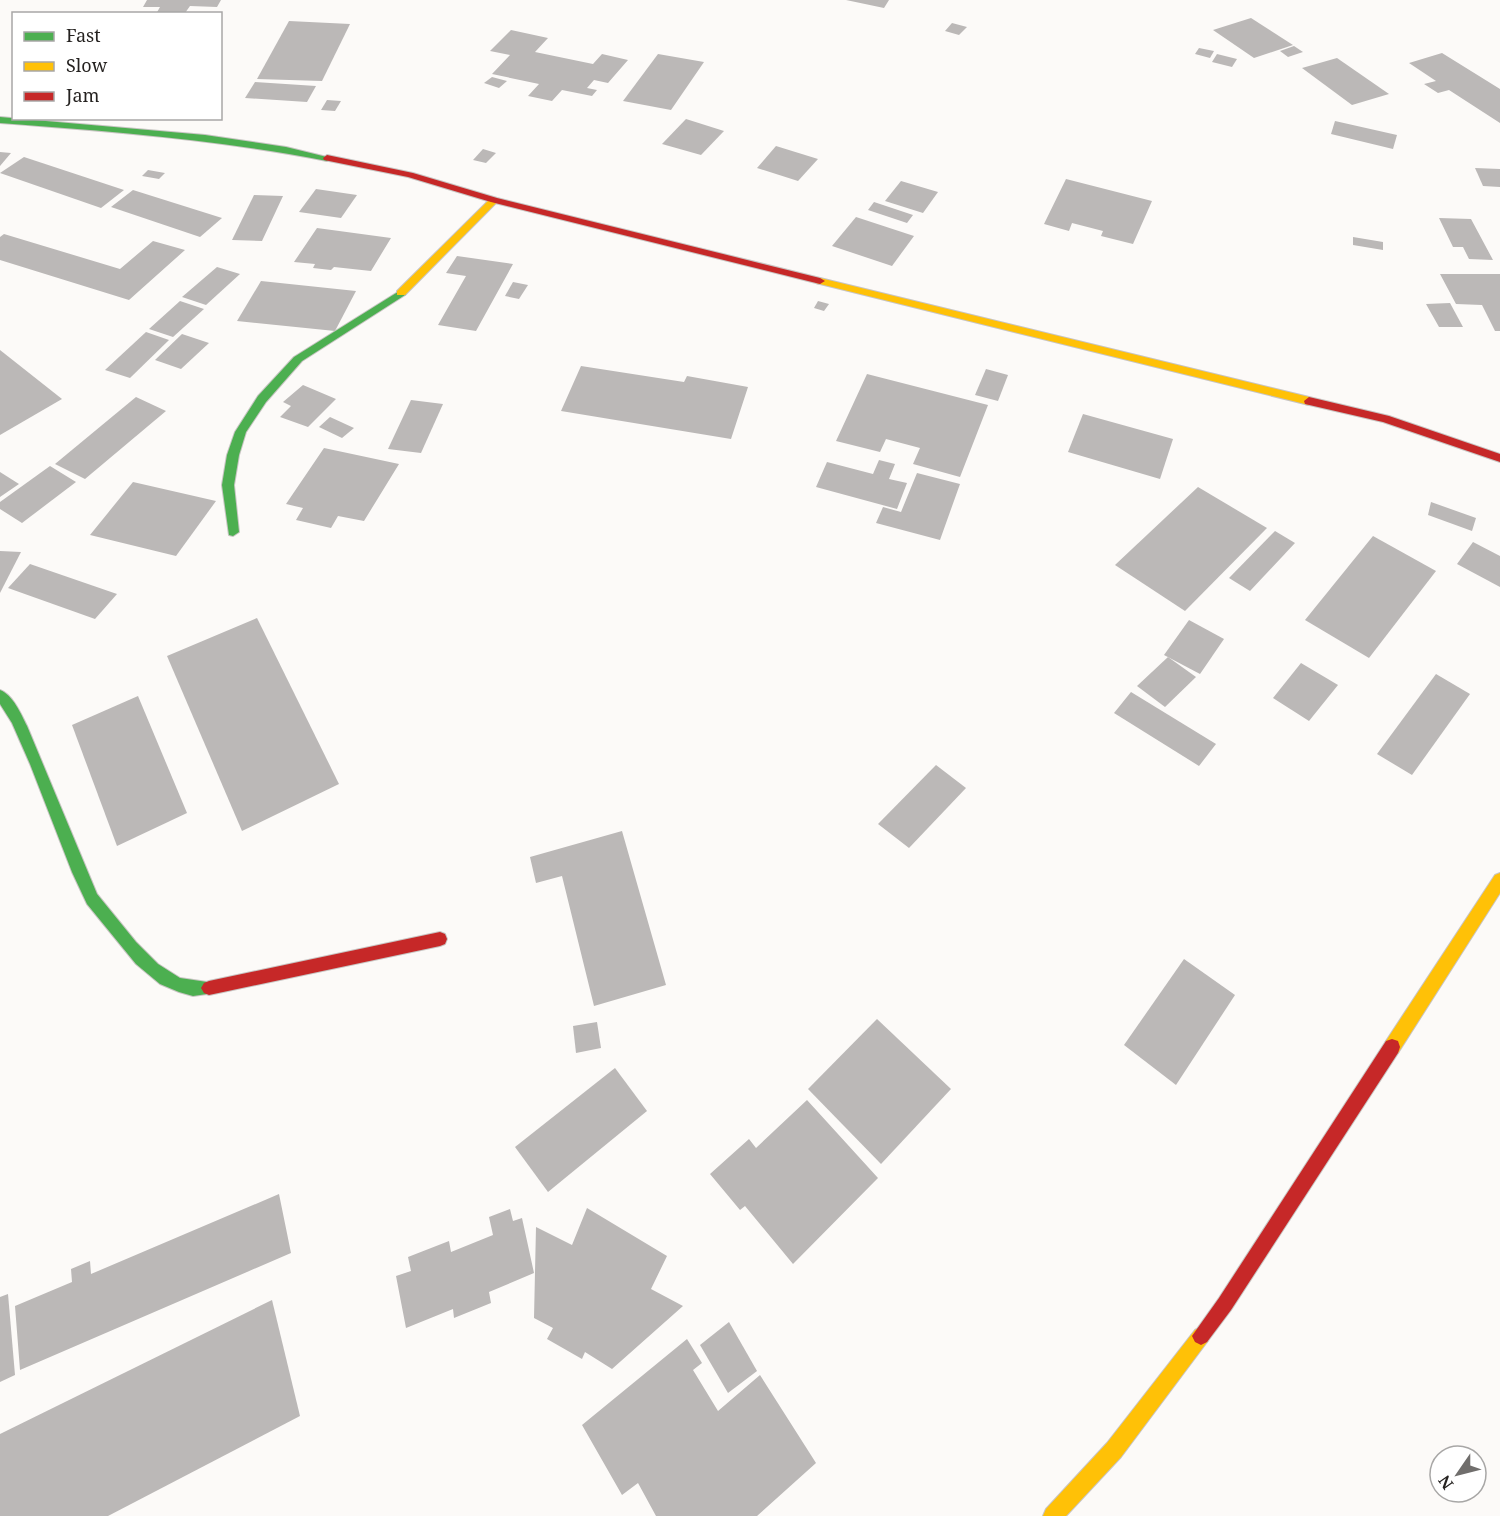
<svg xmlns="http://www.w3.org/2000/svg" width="1500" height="1516" font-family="'Noto Serif',serif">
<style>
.building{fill:#bbb8b7}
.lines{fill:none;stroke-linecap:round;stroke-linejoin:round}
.fast-casing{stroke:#c8c5c3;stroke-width:2}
.slow-casing{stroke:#c8c5c3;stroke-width:2}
.jam-casing{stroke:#c8c5c3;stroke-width:2}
.fast{fill:#4caf50;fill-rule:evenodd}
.slow{fill:#ffc107;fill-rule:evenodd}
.jam{fill:#c62828;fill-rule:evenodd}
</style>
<rect width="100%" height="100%" fill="#fcfaf8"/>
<!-- building -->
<g class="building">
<path d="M147 0H221L217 7 190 6 185 13 181 14H156L160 7H143Z"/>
<path d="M846 0H889L884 8Z"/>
<path d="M1251 18 1293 45 1254 58 1213 30Z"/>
<path d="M289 21 350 24 322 81 257 79Z"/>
<path d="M952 23 967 27 959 35 945 31Z"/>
<path d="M511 30 548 38 535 52 593 64 602 54 628 60 608 83 594 80 587 88 597 90 592 96 562 90 552 101 528 96 539 84 492 74 510 55 490 51Z"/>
<path d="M1294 46 1303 52 1288 57 1280 51Z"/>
<path d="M1199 48 1214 51 1210 58 1195 54Z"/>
<path d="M1442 53 1500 89V123L1449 90 1438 93 1424 84 1436 81 1409 63Z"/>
<path d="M658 54 704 62 671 110 623 101Z"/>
<path d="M1217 54 1237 59 1232 67 1212 62Z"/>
<path d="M1337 58 1389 94 1352 105 1302 68Z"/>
<path d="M492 77 507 81 499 88 484 83Z"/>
<path d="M255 82 316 86 307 102 245 98Z"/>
<path d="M327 100 341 101 335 111 321 110Z"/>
<path d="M686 119 724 131 701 155 662 144Z"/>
<path d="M1335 121 1397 135 1393 149 1331 134Z"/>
<path d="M776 146 818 159 798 181 757 168Z"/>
<path d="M483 149 496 153 486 163 473 160Z"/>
<path d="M0 152 11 153 0 166Z"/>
<path d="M24 157 124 190 101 208 0 173Z"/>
<path d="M1475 168 1500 169V187L1483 186Z"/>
<path d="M148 170 165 173 159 179 142 176Z"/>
<path d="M1066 179 1152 201 1133 244 1101 236 1103 231 1072 223 1069 231 1044 224Z"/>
<path d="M901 181 938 192 923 213 885 201Z"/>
<path d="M316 189 357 195 341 218 299 212Z"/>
<path d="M133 190 222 218 200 237 111 207Z"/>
<path d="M254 195 283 196 262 241 232 240Z"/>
<path d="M874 202 913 215 907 223 868 210Z"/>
<path d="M856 217 914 236 892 266 832 246Z"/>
<path d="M1439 218 1471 219 1493 260 1469 259 1463 247H1453Z"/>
<path d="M317 228 391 238 371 271 334 267 331 270 313 268 315 264 294 262Z"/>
<path d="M4 234 120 269 153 241 185 250 129 300 0 260V237Z"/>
<path d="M1353 237 1383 242V250L1353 245Z"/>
<path d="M457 256 513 264 476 331 438 325 466 276 446 273Z"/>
<path d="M217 267 240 274 206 305 182 297Z"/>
<path d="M1440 274H1500V331H1495L1482 305 1456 304Z"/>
<path d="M261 281 356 291 335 331 237 321Z"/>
<path d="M513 282 528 285 519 299 505 296Z"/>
<path d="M180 301 204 309 173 337 149 329Z"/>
<path d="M818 301 829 304 824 311 814 308Z"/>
<path d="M1450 303 1463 327H1439L1426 304Z"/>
<path d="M146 332 169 340 130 378 105 370Z"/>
<path d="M182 334 209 343 181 369 155 360Z"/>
<path d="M0 350 62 399 0 435Z"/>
<path d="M581 366 684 382 687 376 748 387 731 439 561 411Z"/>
<path d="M986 369 1008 375 998 401 975 395Z"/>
<path d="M867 374 988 405 960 477 913 464 920 448 886 439 880 452 836 441Z"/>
<path d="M303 385 336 399 308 427 280 417 291 406 283 402Z"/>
<path d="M136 397 166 411 85 479 55 464Z"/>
<path d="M411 400 443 404 421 453 388 449Z"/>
<path d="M1083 414 1173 439 1160 479 1068 452Z"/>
<path d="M330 417 354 428 342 438 319 427Z"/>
<path d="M324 448 399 464 364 521 338 516 331 528 296 520 303 508 286 504Z"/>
<path d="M879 460 895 464 889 479 907 483 897 509 816 487 827 462 873 474Z"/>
<path d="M50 466 76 482 22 523 0 509V502Z"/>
<path d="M0 472 19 484 0 497Z"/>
<path d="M917 473 960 484 940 540 876 523 883 507 901 512Z"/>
<path d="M133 482 216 501 176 556 90 535Z"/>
<path d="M1198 487 1267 528 1185 611 1115 565Z"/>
<path d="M1431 502 1476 518 1472 531 1428 515Z"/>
<path d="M1275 531 1295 543 1250 591 1229 578Z"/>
<path d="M1373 536 1436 571 1369 658 1305 620Z"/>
<path d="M1473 542 1500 556V587L1457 564Z"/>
<path d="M0 551 21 552 0 593Z"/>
<path d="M30 564 117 594 95 619 8 588Z"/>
<path d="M257 618 339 784 242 831 167 656Z"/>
<path d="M1189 620 1224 639 1200 674 1164 655Z"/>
<path d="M1168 657 1196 677 1165 707 1137 686Z"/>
<path d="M1301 663 1338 685 1309 721 1273 698Z"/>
<path d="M1436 674 1470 694 1412 775 1377 754Z"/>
<path d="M1131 692 1216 744 1199 766 1114 713Z"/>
<path d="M138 696 187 813 117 846 72 725Z"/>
<path d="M936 765 966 788 909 848 878 824Z"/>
<path d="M622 831 666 985 594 1006 562 876 536 883 530 857Z"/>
<path d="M1184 959 1235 995 1176 1085 1124 1045Z"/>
<path d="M877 1019 951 1089 881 1164 808 1089Z"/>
<path d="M597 1022 601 1048 576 1053 573 1026Z"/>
<path d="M615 1068 647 1111 548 1192 515 1147Z"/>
<path d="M807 1100 878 1178 793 1264 745 1206 740 1210 710 1174 749 1139 756 1148Z"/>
<path d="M279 1194 291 1253 20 1370 15 1306 72 1282 71 1269 90 1261 91 1274Z"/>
<path d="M587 1208 667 1256 651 1289 683 1306 612 1369 585 1352 582 1359 547 1339 553 1328 534 1318 536 1227 572 1245Z"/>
<path d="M510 1209 513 1221 522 1218 534 1273 489 1292 491 1303 454 1318 453 1309 406 1328 396 1276 411 1271 408 1257 449 1241 451 1252 493 1235 489 1217Z"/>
<path d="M8 1294 15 1375 0 1382V1297Z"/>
<path d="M272 1300 300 1416 108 1516H0V1434Z"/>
<path d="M729 1322 757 1371 728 1393 700 1345Z"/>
<path d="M687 1339 702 1363 693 1370 718 1411 760 1375 816 1463 757 1516H656L638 1483 622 1495 582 1425Z"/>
</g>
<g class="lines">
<!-- fast casing -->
<g class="fast-casing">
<g id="fast">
<path d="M0 117 205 135 286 147 331 158 327 161C219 140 110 131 0 123Z"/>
<path d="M401 290 406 293 405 295 302 361 266 402 246 432 239 455 234 485 239 532 233 536 229 535 222 485 227 455 235 432 258 396 294 357Z"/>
<path d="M0 690C13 695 21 714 27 726L97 894 136 942 158 964 180 978 214 983 217 988 214 993 193 996 179 992 160 984 136 964 87 904 72 872 30 764 12 723 0 704Z"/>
</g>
</g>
<!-- slow casing -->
<g class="slow-casing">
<g id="slow">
<path d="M491 198 499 200 405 295H397V291Z"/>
<path d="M820 278 1309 397 1314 401 1309 405 816 283 815 281Z"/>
<path d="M1500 873V893L1398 1053 1392 1055 1386 1053 1384 1047 1386 1041 1495 875Z"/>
<path d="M1201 1327 1207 1330 1210 1336 1207 1342 1121 1457 1066 1516H1043L1046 1509 1107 1443 1195 1330Z"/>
</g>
</g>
<!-- jam casing -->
<g class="jam-casing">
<g id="jam">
<path d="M327 155 413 173 497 198 820 278 825 281 820 284 491 202 408 177 324 160 323 158Z"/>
<path d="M1309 397 1389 416 1500 454V462L1383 422 1305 404 1304 401Z"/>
<path d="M440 932 445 934 447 939 445 944 440 946 209 995 204 993 201 988 204 983 209 981Z"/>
<path d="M1392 1039 1398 1041 1400 1047 1398 1053 1231 1310 1207 1342 1201 1345 1195 1342 1192 1336 1219 1298 1386 1041Z"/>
</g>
</g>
<!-- fast -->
<use href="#fast" class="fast"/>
<!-- slow -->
<use href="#slow" class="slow"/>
<!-- jam -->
<use href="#jam" class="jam"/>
</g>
<!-- legend -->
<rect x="12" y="12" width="210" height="108" fill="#ffffff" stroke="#a8a7a6" stroke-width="1.5"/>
<rect x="24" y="32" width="30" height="9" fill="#4caf50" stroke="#a8a7a6" stroke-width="1.5"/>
<text x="66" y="42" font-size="18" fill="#252220">Fast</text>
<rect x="24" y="62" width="30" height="9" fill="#ffc107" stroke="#a8a7a6" stroke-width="1.5"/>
<text x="66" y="72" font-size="18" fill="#252220">Slow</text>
<rect x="24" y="92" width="30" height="9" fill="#c62828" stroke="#a8a7a6" stroke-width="1.5"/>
<text x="66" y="102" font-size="18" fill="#252220">Jam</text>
<!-- north arrow -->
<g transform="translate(1458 1474) rotate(235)"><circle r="28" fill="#ffffff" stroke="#a8a7a6" stroke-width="1.5"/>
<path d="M0-4.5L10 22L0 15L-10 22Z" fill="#706e6c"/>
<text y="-9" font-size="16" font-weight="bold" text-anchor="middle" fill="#252220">N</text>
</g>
</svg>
